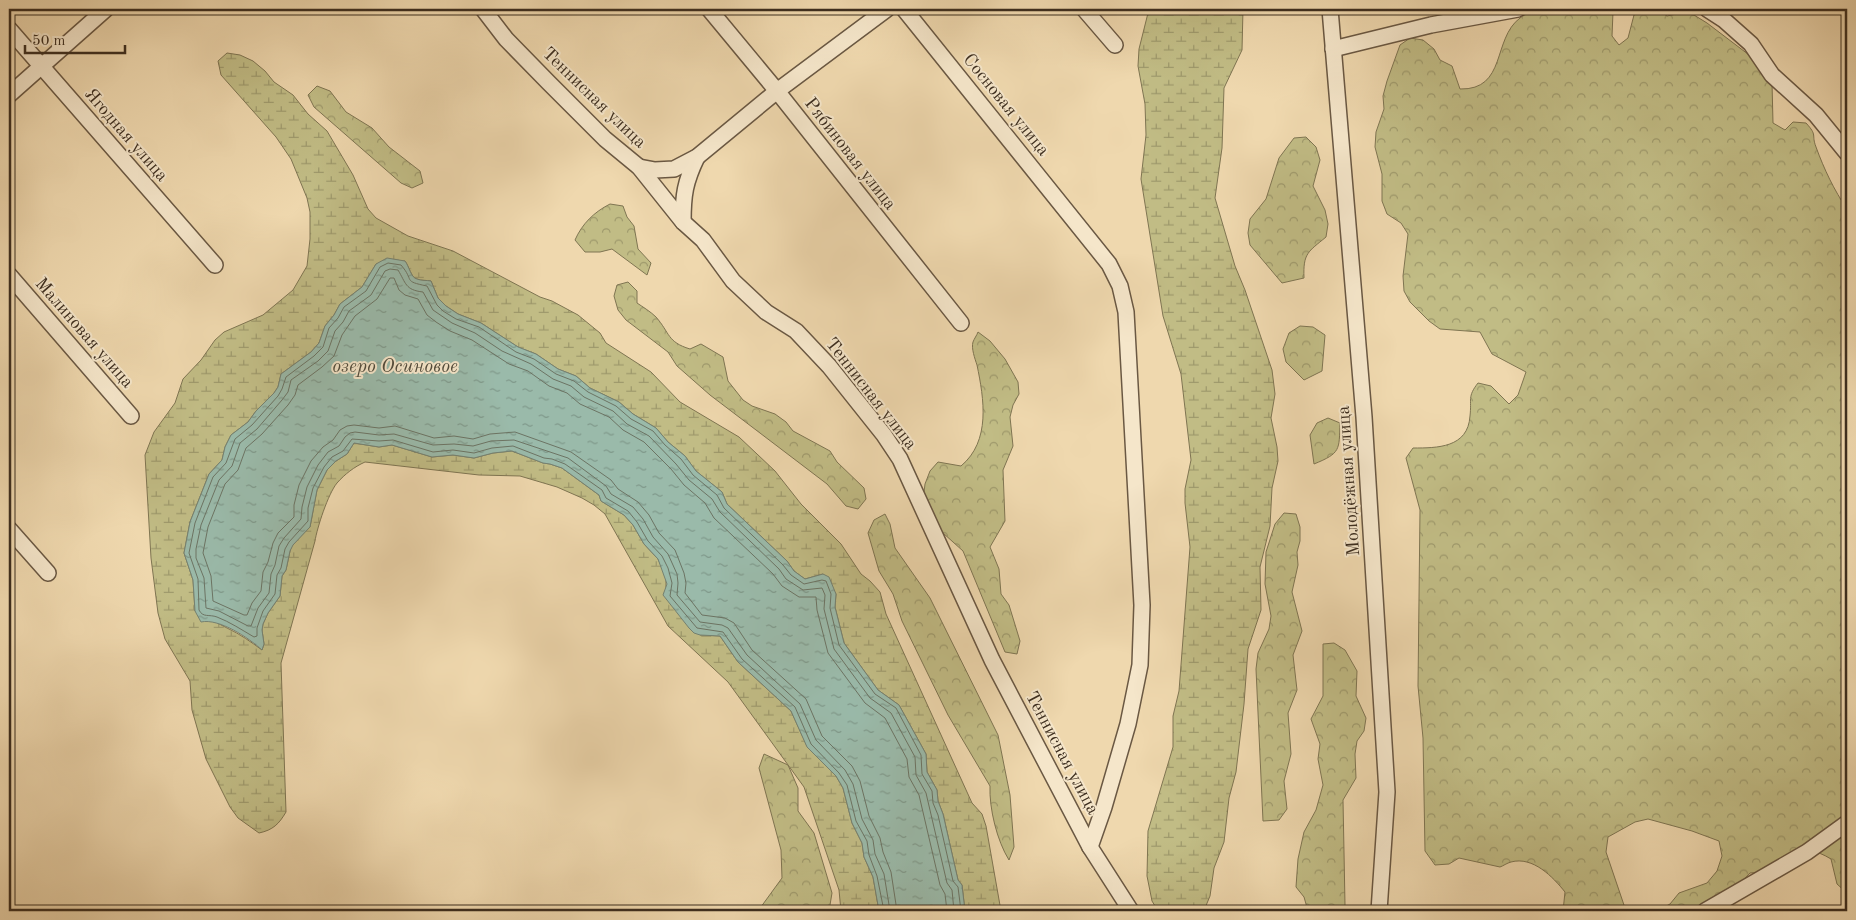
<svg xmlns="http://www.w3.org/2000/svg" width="1856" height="920" font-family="'Old Standard TT',serif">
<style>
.forest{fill:url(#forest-crowns);stroke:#7f7552}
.wetland{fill:url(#wetland-marsh);stroke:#7f7552}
.water{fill:url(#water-ripples);stroke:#758272}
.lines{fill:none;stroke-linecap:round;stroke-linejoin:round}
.shore{stroke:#6c7464;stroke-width:1}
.minor-casing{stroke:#6a5843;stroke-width:18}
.minor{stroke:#f5e6ca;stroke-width:15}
.labels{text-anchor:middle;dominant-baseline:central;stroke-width:4;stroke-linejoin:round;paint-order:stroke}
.street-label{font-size:18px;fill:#3d2e1f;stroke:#f5e6ca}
.water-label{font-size:19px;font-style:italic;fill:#504a3b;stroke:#f5e6ca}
</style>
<defs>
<pattern id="forest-crowns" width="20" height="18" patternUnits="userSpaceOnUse" patternTransform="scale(1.25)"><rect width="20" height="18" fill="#c1bc85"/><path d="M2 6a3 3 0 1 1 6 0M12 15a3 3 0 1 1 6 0" fill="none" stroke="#9e996c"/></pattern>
<pattern id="wetland-marsh" width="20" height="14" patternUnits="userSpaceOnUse" patternTransform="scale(1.25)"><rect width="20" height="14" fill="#c1bc85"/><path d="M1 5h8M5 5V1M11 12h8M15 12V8" fill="none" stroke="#9e996c"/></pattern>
<pattern id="water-ripples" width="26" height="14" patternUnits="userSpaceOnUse" patternTransform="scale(1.25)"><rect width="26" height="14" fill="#9abaaa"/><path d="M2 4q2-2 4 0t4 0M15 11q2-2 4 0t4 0" fill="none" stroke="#7f988a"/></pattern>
</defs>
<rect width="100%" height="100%" fill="#efd8ae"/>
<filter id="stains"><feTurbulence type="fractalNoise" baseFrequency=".004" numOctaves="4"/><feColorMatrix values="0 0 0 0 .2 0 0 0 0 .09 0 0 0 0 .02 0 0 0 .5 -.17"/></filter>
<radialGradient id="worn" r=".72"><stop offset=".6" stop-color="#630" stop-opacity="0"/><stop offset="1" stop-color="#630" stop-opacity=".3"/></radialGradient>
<!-- forest -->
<g class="forest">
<path d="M1568 9H1609L1613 12 1612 36 1619 45 1628 38 1634 15 1643 9H1657L1667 16 1681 13 1694 15 1707 23 1761 64 1772 83 1773 123 1785 130 1793 122 1806 123C1818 136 1811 134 1816 147 1824 169 1834 190 1847 209V893L1837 884 1831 859C1800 840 1802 863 1778 870 1770 873 1759 872 1750 873L1732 892 1692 911H1657L1670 904 1679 893 1707 883 1717 871 1722 856 1719 841 1692 831 1648 819 1635 822 1608 837 1606 852 1626 911H1563L1565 892C1553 877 1533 856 1511 862 1507 863 1503 866 1500 867L1459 858 1449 864 1435 865 1425 851 1423 738 1418 686 1420 510 1406 458 1413 448C1437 448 1468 448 1470 416 1472 399 1467 397 1478 383L1491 386 1509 404 1518 395 1526 372 1492 354 1480 332 1440 329 1429 321 1410 302 1404 291 1403 276 1408 234 1401 223 1387 214 1382 201V174L1375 147 1376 132 1384 109 1383 96 1387 81 1400 45 1410 38 1423 40 1434 49 1440 60 1452 66 1460 89C1507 90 1492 39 1520 18 1526 13 1538 10 1546 10 1549 10 1553 12 1557 12 1561 12 1565 10 1568 9Z"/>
<path d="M317 86 330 91 346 112 372 128 389 147 420 171 423 183 412 188 401 183 314 107 308 95Z"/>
<path d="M1306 137 1316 147 1320 160 1313 186 1325 210 1328 224 1326 237C1308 252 1303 253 1304 278L1282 283 1250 245 1248 233 1250 219 1266 199 1279 158 1294 138Z"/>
<path d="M610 204 623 206 627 217 634 226 638 249 651 263 647 275 612 249 600 252H585L575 240C582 224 594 212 610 204Z"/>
<path d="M628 282 637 291V303C643 307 651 312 656 317 670 333 667 342 690 349L701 344 723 357 728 381 743 400 752 406 775 414 786 422 793 431 830 451 837 462 864 488 866 499 858 509 846 506 827 484 710 395 677 366 668 352 626 320 618 310 614 296 617 285Z"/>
<path d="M1300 326 1313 327 1325 335 1322 371 1304 380 1286 362 1283 349 1289 333Z"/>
<path d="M978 332 990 341 1005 359 1018 382 1019 394 1013 405 1010 417 1013 446 1003 470 1005 521 990 547 999 569 1001 594 1009 605 1020 641 1017 654 1005 652 963 551 933 524 923 500 925 484 930 471 938 462 961 466C991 441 984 399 977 365 975 359 971 348 973 342 974 339 977 335 978 332Z"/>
<path d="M1328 418 1340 423C1339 450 1341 453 1314 464L1310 435 1317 423Z"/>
<path d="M1284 513 1296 514 1300 527V541L1297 552 1298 565 1292 592 1302 631 1293 655 1297 690 1288 713 1291 754 1284 781 1287 809 1279 820 1263 821 1256 669 1258 653 1269 629 1271 616 1265 584 1266 552 1275 524Z"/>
<path d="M885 514 890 524 895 548 930 598 998 735 1010 795 1014 847 1009 860C997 841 989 808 990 786L948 715 902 621 893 594 879 571 868 533 874 520Z"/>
<path d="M1334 643 1345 650 1357 671 1356 696 1366 718 1364 731 1357 741 1355 754 1356 778 1343 800 1345 905 1344 911H1308L1304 897 1296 887 1298 859 1304 832 1316 810 1323 785 1318 759 1320 744 1311 719 1323 696V644Z"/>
<path d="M764 754 788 765 798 788V811L814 833 832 893 829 911H758L782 878 781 850 759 768Z"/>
</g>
<!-- wetland -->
<g class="wetland">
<path d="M1149 9H1243L1242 50 1224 88 1222 148 1215 198 1235 266 1245 290 1272 370 1275 394 1271 418 1277 447 1278 461 1272 488 1270 526 1260 567 1261 610 1248 649 1244 704 1236 772 1229 798 1224 842 1214 868 1210 896 1205 908 1200 911H1158L1152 901 1147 876 1148 831 1173 747V716L1179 691 1190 547 1185 503V489L1191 460 1181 374 1163 316 1141 179 1146 135 1145 104 1138 66 1139 49Z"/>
<path d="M227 53 240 55 253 61 265 71 274 82 293 95 308 114 327 131 353 175 368 209 376 218 408 236 453 251 540 297 552 301 578 315 600 333 606 343 651 372 680 402 739 437 775 471 801 504 841 544 861 574 870 581 880 592 886 614 972 803 982 814 986 826 1001 911H965L962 885 958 880 943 814 938 801 937 790 927 772 926 754 899 705 878 690 844 643 835 607 836 594 823 574 805 579 794 571 787 561 727 504 722 492 696 471 685 456 668 442 656 428 633 414 619 402 590 388 576 376 558 369 536 354 518 347 481 323 458 314 446 306 438 298 431 281C426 280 422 281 417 279 411 278 409 266 405 261L376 264 362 287 340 304 334 315 325 326 319 343 311 352 281 374 278 387 274 393 256 411 248 422 231 435 225 447 222 460 209 474 190 522 184 553 193 580 195 611C206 618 216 622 227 628 240 634 251 642 262 650L264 644 262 630 263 624 268 613 280 596 282 576 286 570 290 551 292 545 310 527 317 490 327 470 336 461 347 454 354 443 379 447 392 445 432 457 453 455 474 458 493 453 512 451 543 463 550 464 562 468 599 495 601 501 624 515 633 525 644 544 658 559 666 577V590L700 635 720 636 738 662 791 711 807 746 836 776 843 788 852 823 862 843 864 857 873 877 879 911H841L839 890 804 787 728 682 668 626 605 514 594 505 582 498 557 487 520 476 479 475 365 462C354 467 345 474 337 483 328 494 317 528 315 541L281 663 286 812C279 824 273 830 259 833L238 818 230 807 206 759 192 710 190 681 165 639 158 613 151 558 145 455 154 432 175 403 183 379 201 360 215 340 224 332 263 315 293 290 307 266 310 239V212L307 198 291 159 276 137 221 75 218 61Z"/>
</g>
<!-- water -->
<path class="water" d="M387 258 405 261C409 266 411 278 417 279 422 281 426 280 431 281L438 298 446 306 458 314 481 323 518 347 536 354 558 369 576 376 590 388 619 402 633 414 656 428 668 442 685 456 696 471 722 492 727 504 787 561 794 571 805 579 823 574 829 577 836 594 835 607 844 643 878 690 899 705 926 754 927 772 937 790 938 801 943 814 958 880 962 885 965 911H879L873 877 864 857 862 843 852 823 843 788 836 776 807 747 791 711 738 662 720 636 700 635 694 633 689 628 663 595 667 584 658 559 644 544 633 525 624 515 601 501 599 495 562 468 550 464 543 463 512 451 493 453 474 458 453 455 432 457 392 445 379 447 354 443 347 454 336 461 327 470 317 490 310 527 293 545 290 551 286 570 282 576 280 596 268 613 263 624 262 630 264 644 262 650C249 638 219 618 201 622L195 611 193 580 184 553 190 522 209 474 222 460 225 447 231 435 248 422 256 411 274 393 278 387 281 374 311 352 319 343 325 326 334 315 340 304 362 287 376 264Z"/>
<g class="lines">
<!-- shore -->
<g class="shore">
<path d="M884 911 877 876 869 855 867 841 856 821 847 785 839 773 811 744 795 707 742 659 723 632 697 628 670 596 672 583 668 568 662 556 648 541 637 522 628 511 606 498 602 490 565 464 552 459 544 458 513 446 492 448 474 453 453 450 433 452 393 440 379 441 352 439 343 451 332 457 324 467 313 488 308 508V521L289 542 285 549 281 568 277 575 275 594 263 611 257 628V636L254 637C242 630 230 622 217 617 209 614 203 618 199 610L198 579 189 553 195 523 213 477 226 463 235 439 252 425 278 396 282 389 286 377 314 356 323 347 329 328 338 318 344 307 366 291 380 267 388 263 401 265C415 281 402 281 427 286L437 305 443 311 456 319 479 327 516 352 534 359 556 374 574 381 588 392 616 406 631 419 653 431 665 445 681 459 693 475 717 495 724 508 783 565 791 575 804 584 822 580 826 581 831 594 830 608 839 645 875 694 896 708 921 755 922 774 932 791 933 803 938 815 953 881 958 887 961 911"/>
<path d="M890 911 884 874 875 854 873 840 862 819 853 784 845 770 816 740 800 704 747 655 728 628 722 625 700 622 677 595 678 583 677 574 668 554 653 537 643 519 633 507 611 494 606 486 568 458 514 440 491 441 473 446 454 444 433 445 394 434 379 435 355 432 350 433 345 437 339 446 328 452 318 465 307 487 302 507 301 519 284 538 279 546 275 565 271 574 269 593 258 608 251 626H248L219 611 206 608 204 578 196 558V549L201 525 219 480 232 466 240 443 257 429 282 400 288 392 291 380 318 361 328 351 335 331 343 322 349 311 371 295 385 271 390 269 398 270C406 283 405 290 423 292L433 310 452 323 475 333 502 351 531 364 553 379 571 386 584 397 613 411 627 424 649 436 676 464 689 480 712 499 720 512 779 569 786 579 803 590 822 588 825 595 824 609 834 649 870 698 891 713 915 757 916 775 926 793 947 883 952 890 954 911"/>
<path d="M897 911 891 872 883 852 880 838 869 816 860 781 852 766 822 736 806 699 752 650 734 623 725 618 702 615 685 593 686 583 684 573 675 550 659 533 649 515 638 502 618 489 611 480 571 452 515 432 490 434 473 439 454 436 434 438 395 426 379 428 354 425 347 426 340 430 333 440 323 447 311 461 299 485 294 505V517L278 533 273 543 268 562 263 572 261 591 252 603 247 615H244L213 601 211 576 203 553 208 527 225 484 238 470 246 448 262 434 288 405 295 395 298 385 322 367 334 356 342 335 355 316 377 299 390 278H394L399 290 405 295 418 299 427 315 436 322 450 331 472 340 509 364 528 371 549 386 567 393 580 404 609 417 623 430 644 442 671 469 684 485 705 503 714 518 773 574 782 586 799 597H816L817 610 828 653 865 703 885 718 907 759 909 777 919 795 940 885 945 894 947 911"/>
</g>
<!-- minor casing -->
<g class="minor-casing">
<g id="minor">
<path d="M483 9 506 39 549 83 605 139 639 167 683 222 703 240 733 281 766 312 796 331 829 366 884 435 900 459 992 660 1090 847 1131 911"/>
<path d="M709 9 777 91 961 323"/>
<path d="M904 9 1109 264 1120 286 1126 312 1142 605 1140 665 1128 724 1104 807 1090 847"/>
<path d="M1084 9 1115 45"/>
<path d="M1330 9 1364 417 1387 792 1379 911"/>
<path d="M1707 9 1724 20 1751 44 1772 75 1816 115 1847 153"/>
<path d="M9 29 215 265"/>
<path d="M1333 49 1431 25 1518 9"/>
<path d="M9 95 106 9"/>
<path d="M639 167 655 170 674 169 697 157 777 91 887 9"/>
<path d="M683 222C683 195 685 182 697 157"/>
<path d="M9 275 131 416"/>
<path d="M9 529 48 573"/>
<path d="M1705 911 1807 852 1847 823"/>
</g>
</g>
<!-- minor -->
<use href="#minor" class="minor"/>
</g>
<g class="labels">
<!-- street labels -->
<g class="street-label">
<text transform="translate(594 98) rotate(44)">Теннисная улица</text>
<text transform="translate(1006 105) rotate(51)">Сосновая улица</text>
<text transform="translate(126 135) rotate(49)">Ягодная улица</text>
<text transform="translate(850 154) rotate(52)">Рябиновая улица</text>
<text transform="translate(84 333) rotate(49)">Малиновая улица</text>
<text transform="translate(871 394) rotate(52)">Теннисная улица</text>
<text transform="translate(1349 481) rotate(-94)">Молодёжная улица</text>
<text transform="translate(1062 753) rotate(62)">Теннисная улица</text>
</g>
<!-- water labels -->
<g class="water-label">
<text x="395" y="367">озеро Осиновое</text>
</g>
</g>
<!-- margin -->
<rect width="1856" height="920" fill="none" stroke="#efd8ae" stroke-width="30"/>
<rect x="10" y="10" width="1836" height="900" fill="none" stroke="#3d2e1f" stroke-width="2.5"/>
<rect x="15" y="15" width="1826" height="890" fill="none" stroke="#3d2e1f"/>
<!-- scale -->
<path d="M25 45v8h100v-8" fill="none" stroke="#3d2e1f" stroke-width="2.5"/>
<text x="32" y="45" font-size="15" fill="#3d2e1f" stroke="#f5e6ca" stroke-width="4" paint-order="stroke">50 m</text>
<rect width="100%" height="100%" filter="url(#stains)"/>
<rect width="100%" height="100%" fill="url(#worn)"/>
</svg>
